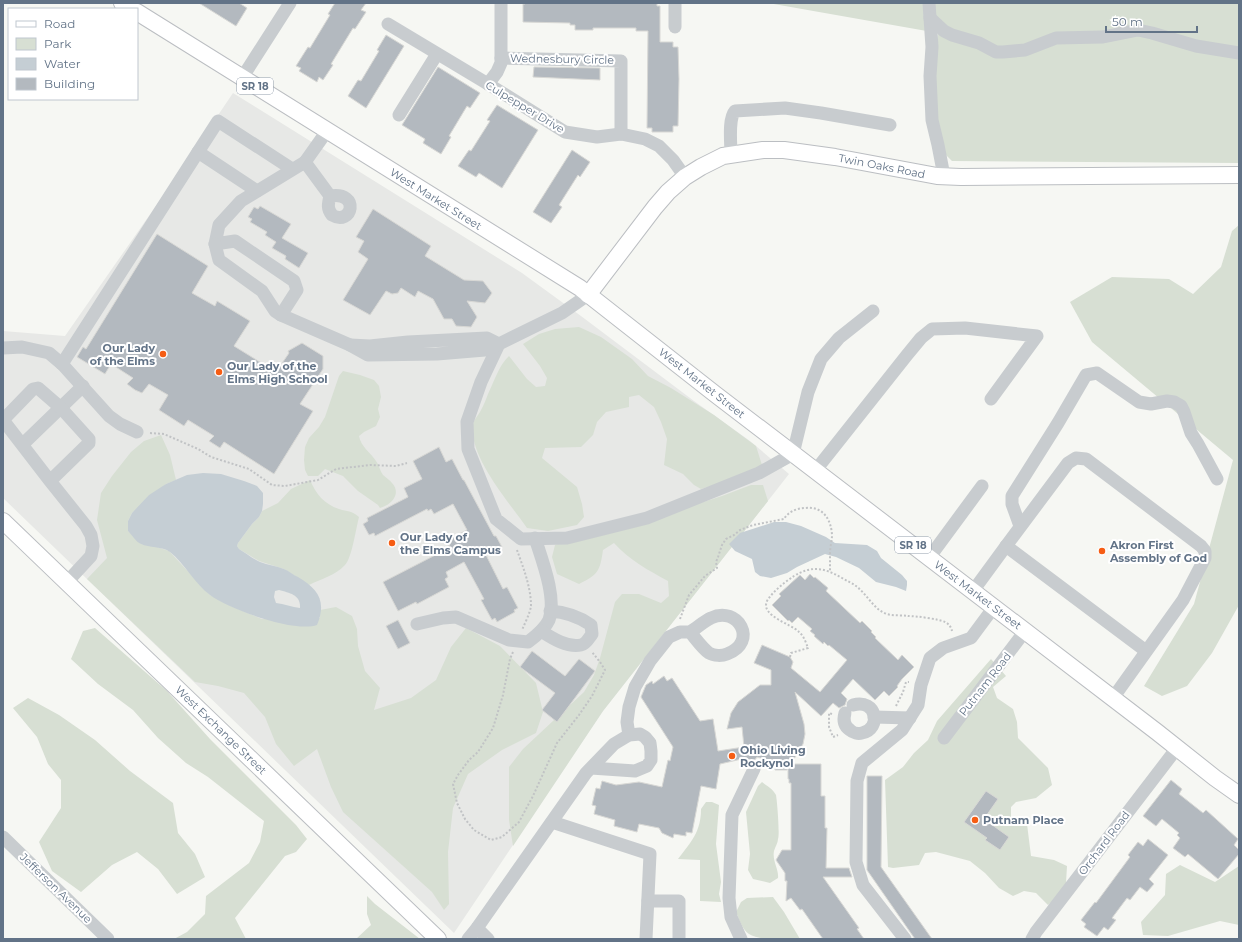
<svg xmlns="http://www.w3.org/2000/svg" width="1242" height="942" font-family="Montserrat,sans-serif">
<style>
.built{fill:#e7e8e6}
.green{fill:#d7dfd3}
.water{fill:#c5ced4;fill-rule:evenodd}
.building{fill:#b3b9bf;stroke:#d8d8d5}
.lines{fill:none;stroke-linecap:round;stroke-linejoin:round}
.major-casing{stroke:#bbbec2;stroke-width:18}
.path{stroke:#c1c3c5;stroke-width:2;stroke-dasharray:2 2;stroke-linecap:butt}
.minor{stroke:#c8cccf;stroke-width:13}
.major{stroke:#fff;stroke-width:16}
.poi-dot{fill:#f65d14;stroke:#fff;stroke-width:1.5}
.labels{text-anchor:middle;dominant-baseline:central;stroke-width:4;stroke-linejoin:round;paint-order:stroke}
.shield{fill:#fff;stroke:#919dab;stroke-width:1}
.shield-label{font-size:10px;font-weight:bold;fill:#627387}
.street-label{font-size:11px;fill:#627387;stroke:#fff}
.poi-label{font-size:11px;font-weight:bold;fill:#627387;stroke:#fff;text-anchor:start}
</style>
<rect width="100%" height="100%" fill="#f6f7f3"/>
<!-- built -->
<path class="built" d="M233 93 522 273 581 316 694 401 750 441 789 474 603 711 454 933 3 498V331L65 336 181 170Z"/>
<!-- green -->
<g class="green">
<path d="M768 3H1239V163L952 161 945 154 931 105 938 33Z"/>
<path d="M1239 225V605L1212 653 1187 686 1162 696 1144 686 1194 604 1233 460 1092 342 1070 302 1112 277 1169 279 1193 294 1221 267 1232 231Z"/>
<path d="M579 327 601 337 632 359 648 376 671 388 714 415 756 446 762 465 753 473 701 489 694 485 683 474 664 465 667 439 661 422 654 407 639 395 629 397V407L606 412 597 422 593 435 581 447 545 448 542 458 577 487 582 504 584 517 577 525 548 531 527 528C509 502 468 456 473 424 474 419 479 415 481 410 484 405 486 399 488 394 494 382 499 365 509 356L527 379 536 387 545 386 547 378 540 366 523 344 539 334 555 329Z"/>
<path d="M343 371 360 375 374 380 379 386 381 397 378 409 380 417 376 426 364 432 359 436C361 447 370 452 376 461 379 465 380 471 383 475 386 478 390 480 392 483 402 494 391 505 380 508L378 505 358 491 343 476 325 469 318 476H308L305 470 304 460 305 447 309 438 319 427 325 417 339 376Z"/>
<path d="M161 435 170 455 176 480 166 484 132 513 128 521V531L141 544 154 546 169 551 210 595 231 606 262 619 320 618V610L336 607 352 616 357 629 358 646 365 671 380 688 374 710 411 698 436 680 451 647 466 628 500 646 536 683 543 712 536 733 502 750 468 774 453 808 448 852 449 904 444 910 432 892 343 812 331 787 317 749 294 766 276 744 265 717 244 693 218 686 195 682 87 579 107 558 97 520 101 493 112 476 131 452 144 441Z"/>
<path d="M310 480C316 494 324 504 339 509 348 512 351 510 359 517 356 528 352 558 345 565 336 575 321 579 309 585L284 569 259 561 239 549 237 546 238 543 252 524 259 517 262 511 278 503 291 489Z"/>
<path d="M751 485H763L768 501 603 711 513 846 509 820V767L523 749 584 692 594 675 600 658 615 602 622 594H639L661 603 669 596 668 581C648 570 629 560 614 543L603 550C600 571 598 575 579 584L557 574 552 557 555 545 641 522 722 496Z"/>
<path d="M95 628 167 691 210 739 296 825 307 839 296 852 285 856 235 918 246 939H174L187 932 205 914 206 896 249 863 260 842 264 821 208 777 186 763 158 738 133 710 98 684 71 659 83 631Z"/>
<path d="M991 659 1006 676 993 687 997 698 1013 709 1017 722 1018 738 1048 768 1052 785 1036 798 1016 802 1011 807V821H1019L1027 824 1031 856 1054 860 1067 866 1066 883 1054 900 1048 905 1036 893 1024 891 1013 896 999 888 985 873 970 861 936 852 925 853 919 865 893 868 888 867 885 780 903 767 914 753 928 740 937 721Z"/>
<path d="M28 698 59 715 95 740 130 771 173 803 178 833 195 854 205 877 177 894 158 869 137 852 112 865 81 892 52 871 39 842 61 808V780L48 764 37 737 13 708Z"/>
<path d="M762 782C767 786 773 789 776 795 777 800 780 834 778 839 778 843 775 847 774 851 772 861 779 869 778 878L770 883 753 879 748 870 750 854 746 812 758 786Z"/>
<path d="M706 802H712L719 805 716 844 721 882 719 894 721 902 700 901V860L678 859C691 842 701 832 701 809Z"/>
<path d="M1180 865 1215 882 1239 866V925L1220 921 1168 936 1143 935 1141 922 1165 895 1166 874Z"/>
<path d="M367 896 375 904 420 939H356L371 925 367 914Z"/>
<path d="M773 897 784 912 800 939C786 939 759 941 749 934 742 929 739 919 736 912L741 902 747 898Z"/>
</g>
<!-- water -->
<g class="water">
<path d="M203 473 221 474 244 481 257 486 263 493V504L262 511 259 517 252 524 238 543 237 546 239 549C246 553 253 559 260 562 268 565 276 566 284 569 289 571 293 575 298 577 318 589 327 601 317 625 295 633 228 609 210 595 195 584 185 564 170 552 162 546 149 548 141 544 136 542 132 535 128 531V521L132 513 149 495 166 484 187 475ZM279 590C290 593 301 595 300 608 292 607 284 604 276 603L274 597 275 591Z"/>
<path d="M774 522H786L801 526 826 537 835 543 867 545 877 551 881 558 902 575 907 581V585L906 591 896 587 876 582 859 568 836 557 825 554 797 567 787 573 771 578 760 576 755 572 752 559 735 551 729 544 740 533Z"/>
</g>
<!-- building -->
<g class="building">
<path d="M199 3H239L247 8 236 26Z"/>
<path d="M335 3H366L361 10 366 12 355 29 353 28 331 64 333 65 323 80 319 77 317 82 299 71 301 68 296 66 308 47 310 48 330 15 328 14Z"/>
<path d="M525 3H657V6H660V42H673V47H678L679 79 678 126H673V132H652V128H647L648 31H636V28H593V30H575V25H570V23L523 22V4H525Z"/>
<path d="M386 35 404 46 366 108 348 96 358 80 361 81 379 51 377 50Z"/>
<path d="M438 67 480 93 470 108 467 106 449 136 451 137 441 154 423 143 425 139 402 125Z"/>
<path d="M534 67 600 68V80L533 77Z"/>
<path d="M497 105 538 130 502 188 479 173 476 177 458 166 469 150 471 151 490 121 487 120Z"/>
<path d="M572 150 590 162 580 177 578 175 559 205 562 207 551 223 533 212Z"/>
<path d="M260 206 291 224 282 238 308 253 299 268 285 259 286 256 272 248 276 242 265 235 267 232 250 222 252 219 248 217 254 207 258 209Z"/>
<path d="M373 209 431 246 425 256 464 280 483 281 492 293 485 303 467 301 477 317 471 327 456 326 452 319H444L433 299 418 291 415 297 401 288 398 293 392 294 386 291 370 315 343 300 368 259 358 252 364 241 356 237Z"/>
<path d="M157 234 208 266 192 293 215 306 217 301 250 321 234 346 276 372 289 353 288 351 302 343 323 356V369L300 404 313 411 274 474 224 442 220 448 209 441 214 436 188 420 184 426 159 410 168 395 149 384 142 393 135 390 127 384 133 378 111 364 105 374 77 357 83 347 86 349Z"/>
<path d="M439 447 446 462 452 459 463 480H464L494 536H496L502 547 486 555 503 589 507 587 518 608 514 610 515 612 497 622 495 618 492 620 481 600 484 599 464 562 446 572 448 577 445 579 449 587 417 604 416 602 398 611 383 582 447 549 446 547 450 545 447 540 467 530 453 504 434 514 431 509 428 511 427 509 375 536 374 533 369 535 363 524 368 521 367 518 408 497 404 488 422 479 413 461Z"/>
<path d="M810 574 814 578 815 577 828 588 826 591 860 623 862 621 872 631 871 632 876 637 875 638 898 660 902 655 914 667 902 679 897 686 898 687 889 696 884 691 875 700 853 679 841 693 847 699 845 705 839 708 833 703 821 716 795 692 804 724 805 734 803 744 791 764H821V796H825V828H827L826 868H849L852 877H823L859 928 857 929 864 939H823L802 909 800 910 791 898 786 901 787 881H785V873L776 860 782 850H791V783H789V779H788V767L787 770H775V762L757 757 754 761 751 762 746 758 720 764 716 789 701 786 692 833 686 832V836L674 834 673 838 662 833 659 828 639 824 637 832 614 826 615 820 594 814 596 806 592 805 596 788 600 789 602 781 616 785 639 782 662 787 668 760 670 761 673 747 641 697 646 685 652 681 653 684 664 676 667 681 672 678 700 721 713 719 718 751 744 747 742 727 727 729 731 713 738 702 760 685H771V670L754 663 762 645 790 657 793 662 791 668 820 692 847 660 829 645 828 646 824 642 823 644 814 636 815 635 810 631 812 629 798 617 792 623 789 620 788 621 772 605 781 596 779 594 800 575 805 580Z"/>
<path d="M398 620 410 643 398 649 386 626Z"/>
<path d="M532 651 565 676 579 659 595 671 557 722 542 710 555 693 520 667Z"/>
<path d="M867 776H882L881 867 932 939H915L867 870Z"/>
<path d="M1171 780 1182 789 1179 794 1203 813 1206 810 1238 839 1234 845 1239 850V854L1218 879 1188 854 1185 857 1173 848 1180 838 1177 835 1179 833 1162 819 1156 826 1143 816Z"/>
<path d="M986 791 998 799 984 819 1009 837 1000 850 985 840 987 838 964 822Z"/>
<path d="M1148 839 1168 855 1149 879 1154 884 1147 892 1140 887 1130 900 1127 898 1112 918 1116 920 1108 930 1104 927 1097 936 1084 927 1086 924 1081 920 1095 902 1096 903 1130 857 1128 855 1138 842 1143 846Z"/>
</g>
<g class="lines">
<!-- major casing -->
<g class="major-casing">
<g id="major">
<path d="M122 3 132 9"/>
<path d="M137 12 580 288 715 394 1157 732 1215 778 1239 795"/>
<path d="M588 295 655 207 668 192 685 177 701 167 723 156 763 150H784L835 157 937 176 961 177 1239 175"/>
<path d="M3 521 438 939"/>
</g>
</g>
<!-- path -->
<g class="path">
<path d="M150 433 164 434 198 449 211 457 249 469 272 485 285 486 318 480 336 469 370 465 396 466 407 463"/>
<path d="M517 550C523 567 531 587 531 606 530 613 525 623 522 630"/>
<path d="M680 619 689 595 705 576 717 568 716 562 718 557 722 545 726 539 734 535 740 530 753 525 784 519C788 512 797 508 805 508 822 506 831 518 832 535 832 541 830 547 830 553 830 560 830 566 830 572"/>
<path d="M513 652 510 659 503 695 493 728 478 752 469 760 458 775 453 784 457 803 465 819 474 830 491 840 502 837 519 822 533 796 557 743 579 715 592 696 605 670 600 662 592 652"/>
<path d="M790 657 791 653 808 648C806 643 804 636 799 632 792 624 760 616 767 601 773 591 785 582 794 576 812 565 825 568 842 578 847 581 852 583 856 586 867 594 874 610 887 614 894 616 902 615 908 616 916 616 939 619 945 622 949 624 951 627 952 631"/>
<path d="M896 706 903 692 906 682H909"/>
<path d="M832 714 829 713V727L833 737 838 735"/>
</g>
<!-- minor -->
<g class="minor">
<path d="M929 3 932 47 930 76 932 120 938 145 944 176"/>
<path d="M930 18 944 31 952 35 979 43 996 52H1003L1025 50 1056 38 1103 37 1138 30 1152 33 1196 46 1239 53"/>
<path d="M388 24 488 84 565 132 597 137 621 134 645 139 659 146 673 160 685 177"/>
<path d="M675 27V3"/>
<path d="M501 58 621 61V134"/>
<path d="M242 78 290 3"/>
<path d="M488 84 497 72 501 63V3"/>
<path d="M399 115 437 54"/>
<path d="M327 131 305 162 241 201 219 225 215 244 235 241 294 281 297 290 281 315 350 345"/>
<path d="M731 155C731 143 728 119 735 111L785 108 821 113 890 125"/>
<path d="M305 162 330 196"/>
<path d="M257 191 198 152 218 121 292 169"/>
<path d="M330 196C361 191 352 227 332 215 327 209 328 204 330 196Z"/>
<path d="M215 244 219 260 262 291 275 311 281 315"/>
<path d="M499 344 481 382 467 422 468 449 496 519 521 539 567 538 647 518 759 473 793 454 808 392 821 359 839 338 873 311"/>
<path d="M499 344 487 338 408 342 370 346 350 345 368 355 437 354 485 350 499 344 562 313 588 295"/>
<path d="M3 348 22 347 49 353 62 364 109 416 120 424 137 432"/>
<path d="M62 364 198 152"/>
<path d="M23 444 83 386"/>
<path d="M815 471 907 355 921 338 932 329 965 328 1037 336 991 399"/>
<path d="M50 481 89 443V439L61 408 38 388 33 389 3 420 50 481 86 526 91 535 93 546 91 556 67 582"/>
<path d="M1020 526 1012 504V496L1058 423 1086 375 1097 373 1139 402 1151 404 1167 401 1174 402 1181 406 1184 412 1191 433 1198 444 1217 479"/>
<path d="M1006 546 1146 651"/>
<path d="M929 558 982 486"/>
<path d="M973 591 1006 546 1068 463 1076 458 1086 459 1201 546 1205 551V558L1183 600 1113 698"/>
<path d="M417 624 443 618 456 617 509 640 528 642C536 636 545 629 549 620 557 598 542 560 535 538"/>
<path d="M541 631C552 638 567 648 581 645 586 644 589 638 592 634L591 625C578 616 566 612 550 611"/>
<path d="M845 713C843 720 844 726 850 730 853 733 858 734 862 733 882 729 877 698 853 705"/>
<path d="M874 717 910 718"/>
<path d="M629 735 627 722 629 707 635 687 650 661 669 637 680 632H690C696 639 702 648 709 653 714 656 722 656 727 654 759 642 738 605 711 618 704 621 697 628 690 632"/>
<path d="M944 738 1025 631"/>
<path d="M552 822 650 854 646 939"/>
<path d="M3 837 108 939"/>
<path d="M648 901H679V939"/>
<path d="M477 928 488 939"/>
<path d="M468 939 477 928 586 773 614 744 629 735 640 734 645 737 650 743 651 751V760L647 766 635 771 591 768"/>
<path d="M741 939 731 917 729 898 732 815 754 769"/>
<path d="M905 939 863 885 856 862 857 781 862 763 902 730 918 705 921 685 930 658 943 648 971 638 994 607"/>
<path d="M1032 939 1036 932 1177 748"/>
</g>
<!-- major -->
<use href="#major" class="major"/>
</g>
<!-- markers -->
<g class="poi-dot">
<circle cx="163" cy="354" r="4"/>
<circle cx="219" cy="372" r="4"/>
<circle cx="392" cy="543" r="4"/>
<circle cx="1102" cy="551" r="4"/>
<circle cx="732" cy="756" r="4"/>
<circle cx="975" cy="820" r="4"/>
</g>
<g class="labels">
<!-- shield labels -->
<g class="shield">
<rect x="237" y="78" width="36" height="16" rx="3"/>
<rect x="895" y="537" width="36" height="16" rx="3"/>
</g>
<g class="shield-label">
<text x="255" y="86">SR 18</text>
<text x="913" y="545">SR 18</text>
</g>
<!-- street labels -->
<g class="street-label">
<text transform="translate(562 59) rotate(1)">Wednesbury Circle</text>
<text transform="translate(525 107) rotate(31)">Culpepper Drive</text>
<text transform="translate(882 166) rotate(11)">Twin Oaks Road</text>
<text transform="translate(436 199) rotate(32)">West Market Street</text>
<text transform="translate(702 383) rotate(38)">West Market Street</text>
<text transform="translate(978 595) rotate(37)">West Market Street</text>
<text transform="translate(985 684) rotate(-52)">Putnam Road</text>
<text transform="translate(221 730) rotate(44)">West Exchange Street</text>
<text transform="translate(1104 843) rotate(-53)">Orchard Road</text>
<text transform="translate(56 888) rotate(44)">Jefferson Avenue</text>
</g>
<!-- poi labels -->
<g class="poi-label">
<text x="155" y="348" text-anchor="end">Our Lady<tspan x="155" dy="13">of the Elms</tspan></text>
<text x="227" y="366">Our Lady of the<tspan x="227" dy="13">Elms High School</tspan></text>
<text x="400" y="537">Our Lady of<tspan x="400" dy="13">the Elms Campus</tspan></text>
<text x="1110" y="545">Akron First<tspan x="1110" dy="13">Assembly of God</tspan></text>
<text x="740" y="750">Ohio Living<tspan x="740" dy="13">Rockynol</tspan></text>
<text x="983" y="820">Putnam Place</text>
</g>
</g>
<!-- border -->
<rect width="1242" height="942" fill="none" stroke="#627387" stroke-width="8"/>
<!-- legend -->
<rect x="8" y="8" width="130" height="92" fill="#ffffff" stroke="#c0c7cf"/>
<rect x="16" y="21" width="20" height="6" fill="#ffffff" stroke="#c0c7cf"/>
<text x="44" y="28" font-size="12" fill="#627387">Road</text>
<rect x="16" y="38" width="20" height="12" fill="#d7dfd3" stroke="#c0c7cf"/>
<text x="44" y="48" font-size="12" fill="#627387">Park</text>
<rect x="16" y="58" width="20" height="12" fill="#c5ced4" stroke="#c0c7cf"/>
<text x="44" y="68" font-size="12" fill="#627387">Water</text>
<rect x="16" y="78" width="20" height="12" fill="#b3b9bf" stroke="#c0c7cf"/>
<text x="44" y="88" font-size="12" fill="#627387">Building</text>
<!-- scale -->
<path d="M1106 26v6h91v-6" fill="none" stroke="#627387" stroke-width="2"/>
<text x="1112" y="26" font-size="12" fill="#627387" stroke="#ffffff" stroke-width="3" paint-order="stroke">50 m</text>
</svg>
